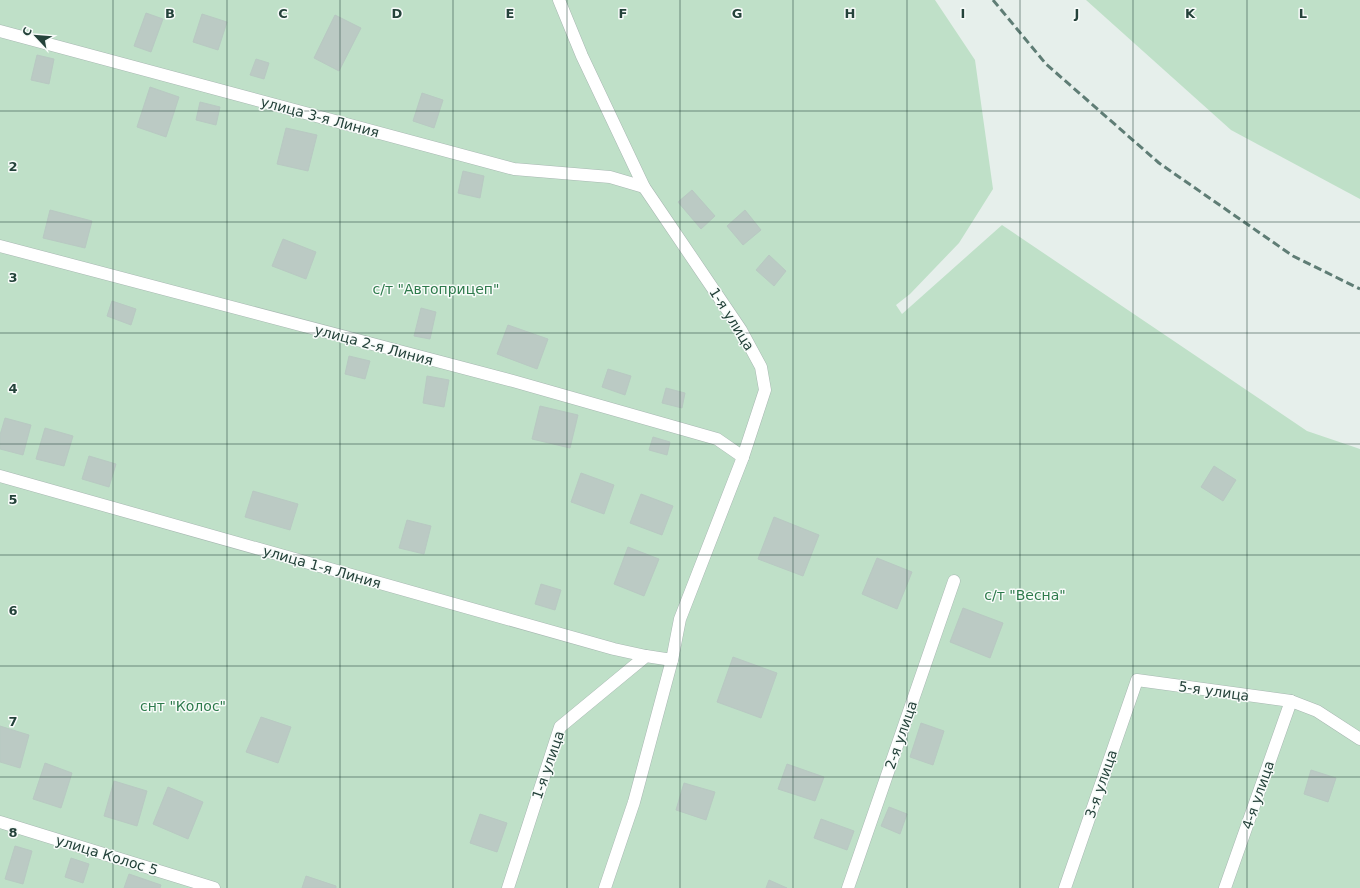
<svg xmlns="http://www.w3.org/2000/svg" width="1360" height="888" font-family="'DejaVu Sans',sans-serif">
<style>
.green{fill:#bfe0c8}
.building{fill:#bbcac4;stroke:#b8c9c2}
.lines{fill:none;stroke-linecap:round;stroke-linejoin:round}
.street-casing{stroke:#a8b8b2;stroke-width:13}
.street{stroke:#fff;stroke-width:12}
.rail{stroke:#5f7d75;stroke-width:3;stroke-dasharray:8 4;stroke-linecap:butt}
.grid{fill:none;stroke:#24423a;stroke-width:1;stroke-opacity:0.55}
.labels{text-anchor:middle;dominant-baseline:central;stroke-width:3;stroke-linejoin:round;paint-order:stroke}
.street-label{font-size:14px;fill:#24423a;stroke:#f7fbf9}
.park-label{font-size:14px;fill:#2d7a4b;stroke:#f7fbf9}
.grid-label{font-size:13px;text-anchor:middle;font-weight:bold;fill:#24423a;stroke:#f7fbf9;stroke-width:3;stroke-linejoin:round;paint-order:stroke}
</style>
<rect width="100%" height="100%" fill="#e6efeb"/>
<!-- green -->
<g class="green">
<path d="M0 0H935L975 60 993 189 959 243 910 294 896 305 902 314 1002 225 1307 431 1360 449V888H0Z"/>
<path d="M1086 0H1360V199L1231 130Z"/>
</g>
<!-- building -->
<g class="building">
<path d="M146 13 163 19 151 52 134 46Z"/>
<path d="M202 14 227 22 218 50 193 42Z"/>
<path d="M335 15 361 28 339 71 314 58Z"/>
<path d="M37 55 54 59 49 84 31 80Z"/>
<path d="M256 59 269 63 264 79 250 75Z"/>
<path d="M150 87 179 97 166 137 137 127Z"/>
<path d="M422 93 443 100 434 128 413 121Z"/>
<path d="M200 102 220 107 216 125 196 120Z"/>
<path d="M286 128 317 135 308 171 277 164Z"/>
<path d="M463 171 484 176 480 198 458 193Z"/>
<path d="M692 190 715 216 701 229 678 202Z"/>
<path d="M50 210 92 221 85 248 43 238Z"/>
<path d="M745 210 761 230 743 245 727 226Z"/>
<path d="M283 239 316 252 306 279 272 266Z"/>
<path d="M769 255 786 271 774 286 756 270Z"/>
<path d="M112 301 136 309 131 325 107 316Z"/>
<path d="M421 308 436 312 430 339 414 336Z"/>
<path d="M508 325 548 339 537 369 497 354Z"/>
<path d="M349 356 370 361 365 379 345 374Z"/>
<path d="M608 369 631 376 625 395 602 387Z"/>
<path d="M427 376 449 380 444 407 423 403Z"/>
<path d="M666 388 685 393 682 408 662 403Z"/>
<path d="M540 406 578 415 570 448 532 439Z"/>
<path d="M5 418 31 425 23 455 0 449V435Z"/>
<path d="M45 428 73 436 64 466 36 459Z"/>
<path d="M653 437 670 442 667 455 649 450Z"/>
<path d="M89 456 116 464 109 487 82 479Z"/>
<path d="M1214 466 1236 480 1223 501 1201 487Z"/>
<path d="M581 473 614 485 604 514 571 502Z"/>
<path d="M253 491 298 504 290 530 245 517Z"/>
<path d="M641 494 673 506 662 535 630 523Z"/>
<path d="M774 517 819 535 803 576 758 559Z"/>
<path d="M407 520 431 526 424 554 399 548Z"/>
<path d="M628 547 659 559 644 596 614 584Z"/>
<path d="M877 558 912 572 897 609 862 594Z"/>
<path d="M541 584 561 590 555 610 535 604Z"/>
<path d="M963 608 1003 623 990 658 950 642Z"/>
<path d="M733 657 777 673 761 718 717 702Z"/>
<path d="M261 717 291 727 278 763 246 752Z"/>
<path d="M921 723 944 731 933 765 910 757Z"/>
<path d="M0 726 29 735 20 768 0 762Z"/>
<path d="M45 763 72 773 61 808 33 799Z"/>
<path d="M787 764 824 777 815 801 778 789Z"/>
<path d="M1311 770 1336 778 1328 802 1304 794Z"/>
<path d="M114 781 147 791 137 826 104 816Z"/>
<path d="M684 783 715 792 706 820 676 810Z"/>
<path d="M168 787 203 802 188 839 153 824Z"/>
<path d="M889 807 907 814 900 834 881 826Z"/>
<path d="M480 814 507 823 497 852 470 843Z"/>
<path d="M821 819 854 831 847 850 814 838Z"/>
<path d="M15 846 32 851 23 884 5 879Z"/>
<path d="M71 858 89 864 83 883 65 877Z"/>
<path d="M129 874 161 885 160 888H124Z"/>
<path d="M306 876 336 886V888H302Z"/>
<path d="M769 880 787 888H766Z"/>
</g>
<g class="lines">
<!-- street casing -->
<g class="street-casing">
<g id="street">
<path d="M0 31 514 169 610 177 644 187"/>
<path d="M0 246 513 381 717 439 743 457"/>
<path d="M0 476 614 649 646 656"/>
<path d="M0 822 214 888"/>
<path d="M508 888 560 727 646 656 672 660 680 619 743 457 765 390 761 367 741 330 644 187 582 56 559 0"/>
<path d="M605 888 634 802 672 660"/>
<path d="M848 888 954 581"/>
<path d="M1065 888 1137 680 1291 701 1317 711 1360 739"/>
<path d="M1225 888 1291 701"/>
</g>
</g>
<!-- street -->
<use href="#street" class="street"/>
<!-- rail -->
<path class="rail" d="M993 0 1046 64 1159 163 1293 256 1360 289"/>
</g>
<!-- grid -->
<path class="grid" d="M113 0V888M227 0V888M340 0V888M453 0V888M567 0V888M680 0V888M793 0V888M907 0V888M1020 0V888M1133 0V888M1247 0V888M0 111H1360M0 222H1360M0 333H1360M0 444H1360M0 555H1360M0 666H1360M0 777H1360"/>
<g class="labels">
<!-- street labels -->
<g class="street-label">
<text transform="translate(320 117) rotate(15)">улица 3-я Линия</text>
<text transform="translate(732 319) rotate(58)">1-я улица</text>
<text transform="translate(374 345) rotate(15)">улица 2-я Линия</text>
<text transform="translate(322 567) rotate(16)">улица 1-я Линия</text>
<text transform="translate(1214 691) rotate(8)">5-я улица</text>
<text transform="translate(901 735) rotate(-71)">2-я улица</text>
<text transform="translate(548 765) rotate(-71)">1-я улица</text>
<text transform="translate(1101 784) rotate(-71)">3-я улица</text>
<text transform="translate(1258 795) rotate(-71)">4-я улица</text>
<text transform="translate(107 855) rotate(17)">улица Колос 5</text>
</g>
<!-- park labels -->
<g class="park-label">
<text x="436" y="289">с/т "Автоприцеп"</text>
<text x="1025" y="595">с/т "Весна"</text>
<text x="183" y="706">снт "Колос"</text>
</g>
</g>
<g class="grid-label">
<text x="170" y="18">B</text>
<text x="283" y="18">C</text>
<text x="397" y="18">D</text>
<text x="510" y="18">E</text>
<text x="623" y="18">F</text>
<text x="737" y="18">G</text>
<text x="850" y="18">H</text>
<text x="963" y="18">I</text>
<text x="1077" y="18">J</text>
<text x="1190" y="18">K</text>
<text x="1303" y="18">L</text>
<text x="13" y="171">2</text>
<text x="13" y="282">3</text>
<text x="13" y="393">4</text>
<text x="13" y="504">5</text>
<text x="13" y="615">6</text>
<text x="13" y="726">7</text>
<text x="13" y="837">8</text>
</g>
<!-- north arrow -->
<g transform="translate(36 36) rotate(296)" stroke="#f7fbf9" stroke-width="3" paint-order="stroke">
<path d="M0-3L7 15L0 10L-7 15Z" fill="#24423a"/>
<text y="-6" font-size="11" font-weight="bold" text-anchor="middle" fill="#24423a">С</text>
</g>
</svg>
